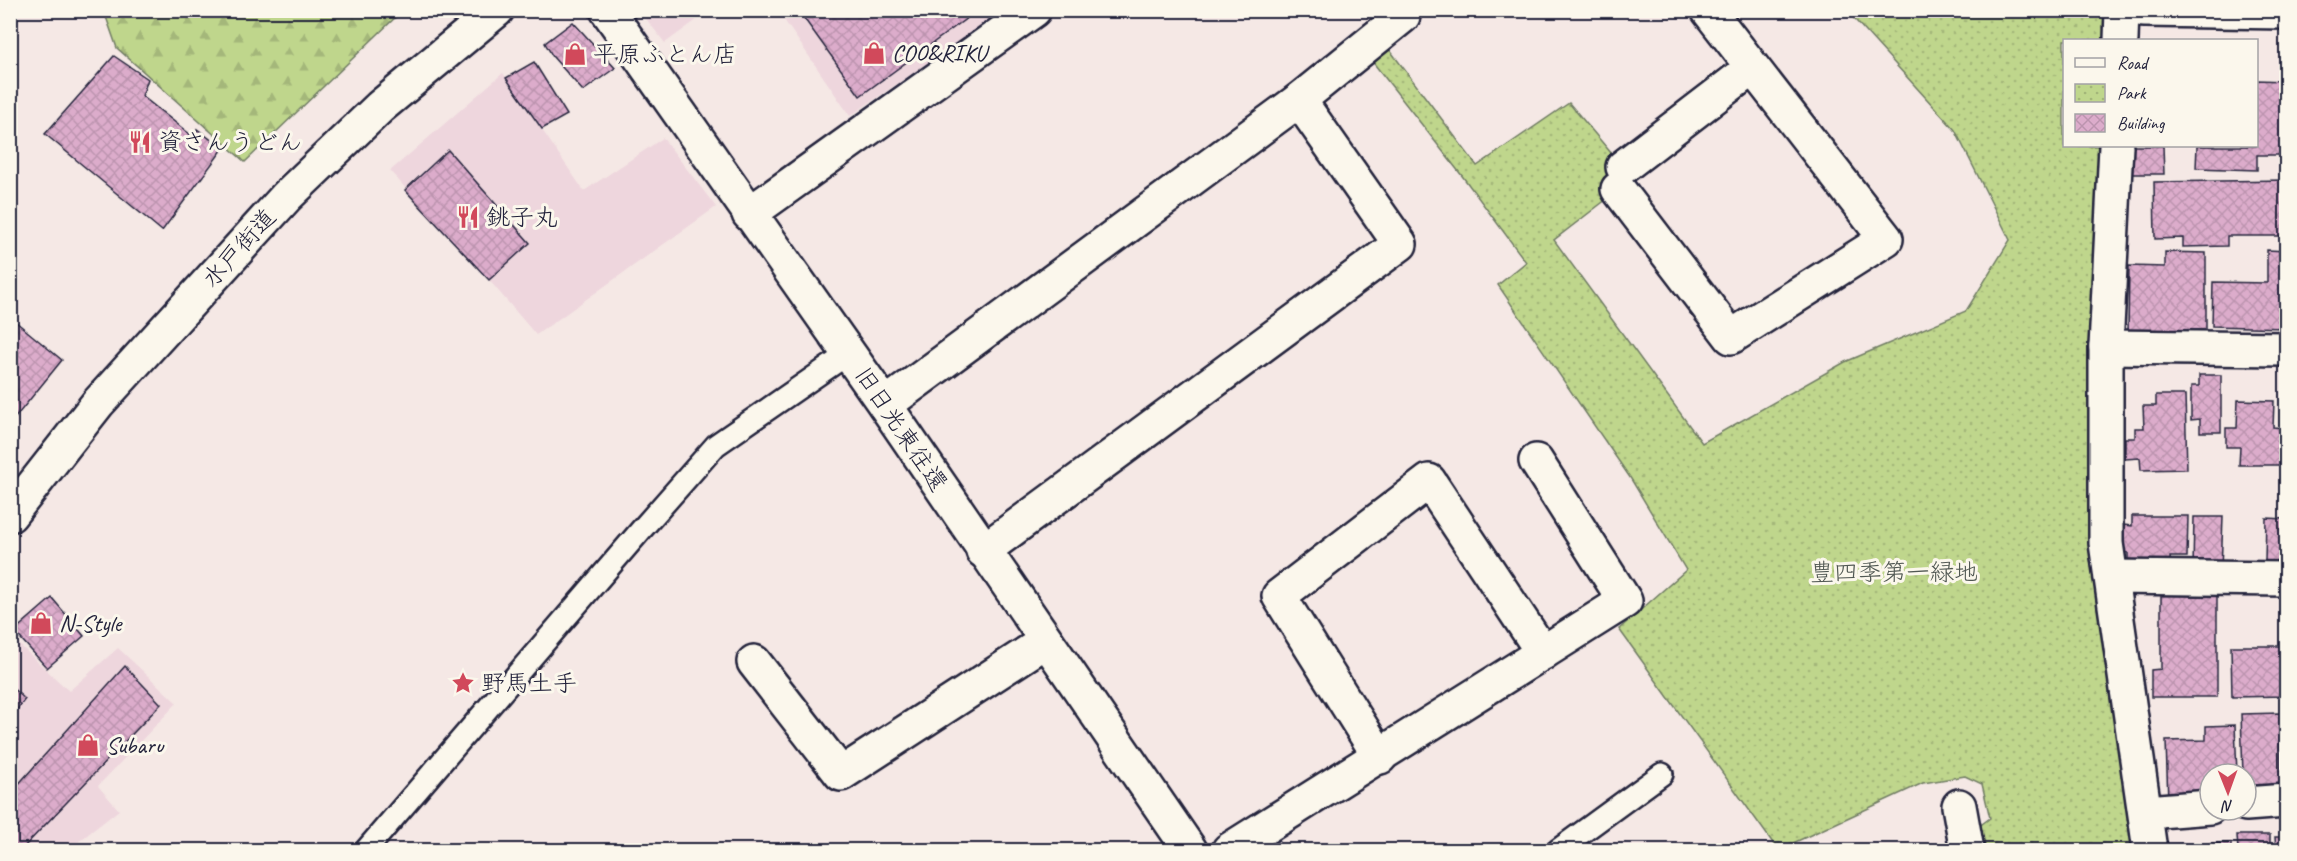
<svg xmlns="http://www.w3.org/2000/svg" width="2297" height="861" font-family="Caveat,'Klee One',sans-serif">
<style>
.built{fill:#eed6dd}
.forest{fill:url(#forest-firs);stroke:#707c64;stroke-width:1.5}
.park{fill:url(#park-dots);stroke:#707c64;stroke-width:1.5}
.building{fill:url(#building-cross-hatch);stroke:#22223b;stroke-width:1.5}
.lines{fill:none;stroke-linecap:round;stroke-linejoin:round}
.lane-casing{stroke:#22223b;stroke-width:26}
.street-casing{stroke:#22223b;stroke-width:38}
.secondary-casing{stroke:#22223b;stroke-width:38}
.highway-casing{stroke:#22223b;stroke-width:38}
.lane{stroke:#fbf7ec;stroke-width:21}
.street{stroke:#fbf7ec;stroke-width:33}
.secondary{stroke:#fbf7ec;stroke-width:33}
.highway{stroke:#fbf7ec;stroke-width:33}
.labels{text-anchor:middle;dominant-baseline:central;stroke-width:6;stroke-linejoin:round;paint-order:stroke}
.poi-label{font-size:24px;fill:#22223b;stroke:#fbf7ec;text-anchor:start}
.street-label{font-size:24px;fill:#22223b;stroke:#fbf7ec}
.park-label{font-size:24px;fill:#515853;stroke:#fbf7ec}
</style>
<defs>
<pattern id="forest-firs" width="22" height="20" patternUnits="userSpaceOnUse" patternTransform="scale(1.5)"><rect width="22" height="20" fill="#bfd68c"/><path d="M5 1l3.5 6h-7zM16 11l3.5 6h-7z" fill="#a4b77a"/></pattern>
<pattern id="park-dots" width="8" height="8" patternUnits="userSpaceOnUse" patternTransform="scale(1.5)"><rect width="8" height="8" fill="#bfd68c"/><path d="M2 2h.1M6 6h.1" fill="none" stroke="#a4b77a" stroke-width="1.8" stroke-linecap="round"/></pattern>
<pattern id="building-cross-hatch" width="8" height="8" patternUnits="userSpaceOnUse" patternTransform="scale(1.5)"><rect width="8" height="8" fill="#dcaccb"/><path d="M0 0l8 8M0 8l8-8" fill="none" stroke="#bc94af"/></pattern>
</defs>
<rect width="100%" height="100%" fill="#f5e8e5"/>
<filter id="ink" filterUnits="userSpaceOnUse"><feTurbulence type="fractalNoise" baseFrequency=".0167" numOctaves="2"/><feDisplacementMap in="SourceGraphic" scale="12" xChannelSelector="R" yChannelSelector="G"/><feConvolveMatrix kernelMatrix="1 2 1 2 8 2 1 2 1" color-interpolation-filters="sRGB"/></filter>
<g filter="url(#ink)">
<!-- built -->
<g class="built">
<path d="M640 11H709L665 43Z"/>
<path d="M778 11H1004L850 116Z"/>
<path d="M503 73 584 191 663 138 716 207 536 335 489 280 390 171Z"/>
<path d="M10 636 69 691 118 648 177 703 98 786 119 810 73 846 77 850H11Z"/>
</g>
<!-- forest -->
<path class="forest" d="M400 11 401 12 245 162 117 48 104 11Z"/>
<!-- park -->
<path class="park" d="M1847 11H2108L2107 40H2064V146H2105L2101 586 2136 850H1983L1978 827 1990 818 1982 784 1965 776 1923 783 1778 850 1619 629 1686 570 1631 479 1498 285 1526 262 1463 177 1368 56 1383 41 1477 166 1569 103 1633 179 1554 240 1702 443 1845 362 1966 311 2010 240 1955 130Z"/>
<!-- building -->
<g class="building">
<path d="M798 10H978L860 96Z"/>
<path d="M573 22 615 68 583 91 553 57 545 43Z"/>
<path d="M114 56 148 79 142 96 196 139 197 129 223 149 162 231 45 134Z"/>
<path d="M534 62 567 115 542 129 506 78Z"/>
<path d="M2256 80 2285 81 2283 155H2257V170L2196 168 2197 146H2256Z"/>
<path d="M2130 146H2163L2164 174H2130Z"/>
<path d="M448 150 530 243 489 280 405 190Z"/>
<path d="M2286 180V236H2227V246L2183 247V238L2155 239 2154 182Z"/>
<path d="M2267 250 2286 251V328L2212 326 2213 282 2267 283Z"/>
<path d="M2165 252 2206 253V334L2128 333 2129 266 2165 267Z"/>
<path d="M10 317 62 360 10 424Z"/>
<path d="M2199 375H2221V432H2200V419L2191 420V386H2199Z"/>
<path d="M2156 395H2185L2187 469 2141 470 2140 458 2125 459V438H2135V428H2144L2143 406H2156Z"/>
<path d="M2238 400 2274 401 2273 427 2286 428V465H2239L2240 447H2226V428H2237Z"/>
<path d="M2132 516H2188L2187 557H2170L2171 567H2128V553L2124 552V525L2132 526Z"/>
<path d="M2194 517H2223L2221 570 2193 569Z"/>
<path d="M2266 518 2286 519V567H2282V562L2265 561Z"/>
<path d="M2161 594H2217V697H2151V670L2161 669Z"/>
<path d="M52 598 84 636 47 668 14 631Z"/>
<path d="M2231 646H2286V696L2232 697Z"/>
<path d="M125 666 161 704 21 850H10V785L14 789Z"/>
<path d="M10 686 25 699 10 719Z"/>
<path d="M2280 713 2281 785 2246 786V774H2243L2241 714Z"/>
<path d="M2235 725 2237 774H2210V800L2168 801 2166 741 2206 740V726Z"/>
<path d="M2237 835H2270V850H2238Z"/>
<path d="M2275 837H2286V850H2276Z"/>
<path d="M2231 843V850H2195V844Z"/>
<path d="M2186 844 2187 850H2164V845Z"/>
</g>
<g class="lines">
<!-- lane casing -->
<g class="lane-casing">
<g id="lane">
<path d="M366 850 641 530 716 445 849 353"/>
<path d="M1558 850 1662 774"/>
</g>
</g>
<!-- street casing -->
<g class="street-casing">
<g id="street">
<path d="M2144 10 2286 12"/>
<path d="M2121 40 2122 10"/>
<path d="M2116 146 2106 347V543L2150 850"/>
<path d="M1623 167 1752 68"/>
<path d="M1618 189 1731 337 1886 239 1708 10"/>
<path d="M749 214 1034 10"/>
<path d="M2106 347 2286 349"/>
<path d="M885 405 1299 100 1403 16 1399 10"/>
<path d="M983 551 1400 244 1299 100"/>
<path d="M2111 577 2286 579"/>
<path d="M754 662 841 774 1046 641"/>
<path d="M1380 757 1279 596 1429 481 1543 653"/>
<path d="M2246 804 2286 801"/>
<path d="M1959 806 1967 850"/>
<path d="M2146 812 2210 807"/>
<path d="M1229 850 1625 601 1536 461"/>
</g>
</g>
<!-- secondary casing -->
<g class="secondary-casing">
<path id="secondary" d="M607 10 885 405 1190 850"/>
</g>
<!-- highway casing -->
<g class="highway-casing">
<path id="highway" d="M10 515 98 403 287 196 380 107 497 10"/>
</g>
<!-- lane -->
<use href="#lane" class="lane"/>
<!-- street -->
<use href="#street" class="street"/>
<!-- secondary -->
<use href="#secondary" class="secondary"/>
<!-- highway -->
<use href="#highway" class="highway"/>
</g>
</g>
<!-- icons -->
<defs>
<g id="shop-bare" transform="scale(1.8)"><path d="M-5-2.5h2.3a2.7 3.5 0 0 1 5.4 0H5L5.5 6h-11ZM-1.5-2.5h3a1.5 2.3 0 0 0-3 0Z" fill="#d1495b" stroke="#fbf7ec" stroke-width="2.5" paint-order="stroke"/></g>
<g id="restaurant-bare" transform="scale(1.8)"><path d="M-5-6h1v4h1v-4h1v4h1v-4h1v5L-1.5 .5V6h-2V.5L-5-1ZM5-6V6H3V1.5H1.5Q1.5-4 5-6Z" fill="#d1495b" stroke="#fbf7ec" stroke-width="2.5" paint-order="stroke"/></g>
<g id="sight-bare" transform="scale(1.8)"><path d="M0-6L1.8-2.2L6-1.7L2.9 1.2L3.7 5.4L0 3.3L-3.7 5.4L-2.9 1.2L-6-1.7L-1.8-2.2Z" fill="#d1495b" stroke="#fbf7ec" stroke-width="2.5" paint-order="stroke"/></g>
</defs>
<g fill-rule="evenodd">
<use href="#shop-bare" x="874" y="53"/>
<use href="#shop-bare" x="575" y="54"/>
<use href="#restaurant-bare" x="140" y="142"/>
<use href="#restaurant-bare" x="468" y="217"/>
<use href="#shop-bare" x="41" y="623"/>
<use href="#sight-bare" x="463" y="683"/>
<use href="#shop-bare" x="88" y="745"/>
</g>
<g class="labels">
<!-- poi labels -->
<g class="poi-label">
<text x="892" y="53">COO&amp;RIKU</text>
<text x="593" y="54">平原ふとん店</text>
<text x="158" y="142">資さんうどん</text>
<text x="486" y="217">銚子丸</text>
<text x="59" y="623">N-Style</text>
<text x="481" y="683">野馬土手</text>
<text x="106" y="745">Subaru</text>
</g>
<!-- street labels -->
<g class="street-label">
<text transform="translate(239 248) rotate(-48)">水戸街道</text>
<text transform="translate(901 429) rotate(56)">旧日光東往還</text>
</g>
<!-- park labels -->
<g class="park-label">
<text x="1894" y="572">豊四季第一緑地</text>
</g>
</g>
<!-- margin -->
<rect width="2297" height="861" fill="none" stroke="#fbf7ec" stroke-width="36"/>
<rect x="18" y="18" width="2261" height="825" fill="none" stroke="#22223b" stroke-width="2" filter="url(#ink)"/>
<!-- legend -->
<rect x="2063" y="39" width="195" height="108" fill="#fbf7ec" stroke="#a4a2a5" stroke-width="1.5"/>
<rect x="2075" y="58" width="30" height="9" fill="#fbf7ec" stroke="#a4a2a5" stroke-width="1.5"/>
<text x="2117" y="69" font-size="18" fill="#22223b">Road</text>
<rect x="2075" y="84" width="30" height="18" fill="url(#park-dots)" stroke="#a4a2a5" stroke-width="1.5"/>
<text x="2117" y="99" font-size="18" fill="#22223b">Park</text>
<rect x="2075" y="114" width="30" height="18" fill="url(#building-cross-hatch)" stroke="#a4a2a5" stroke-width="1.5"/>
<text x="2117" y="129" font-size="18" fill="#22223b">Building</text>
<!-- north arrow -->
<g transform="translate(2228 792) rotate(179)"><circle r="28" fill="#fbf7ec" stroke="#a4a2a5" stroke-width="1.5"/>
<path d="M0-4.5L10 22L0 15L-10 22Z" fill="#d1495b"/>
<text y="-9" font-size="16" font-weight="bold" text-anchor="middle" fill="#22223b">N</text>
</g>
</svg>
